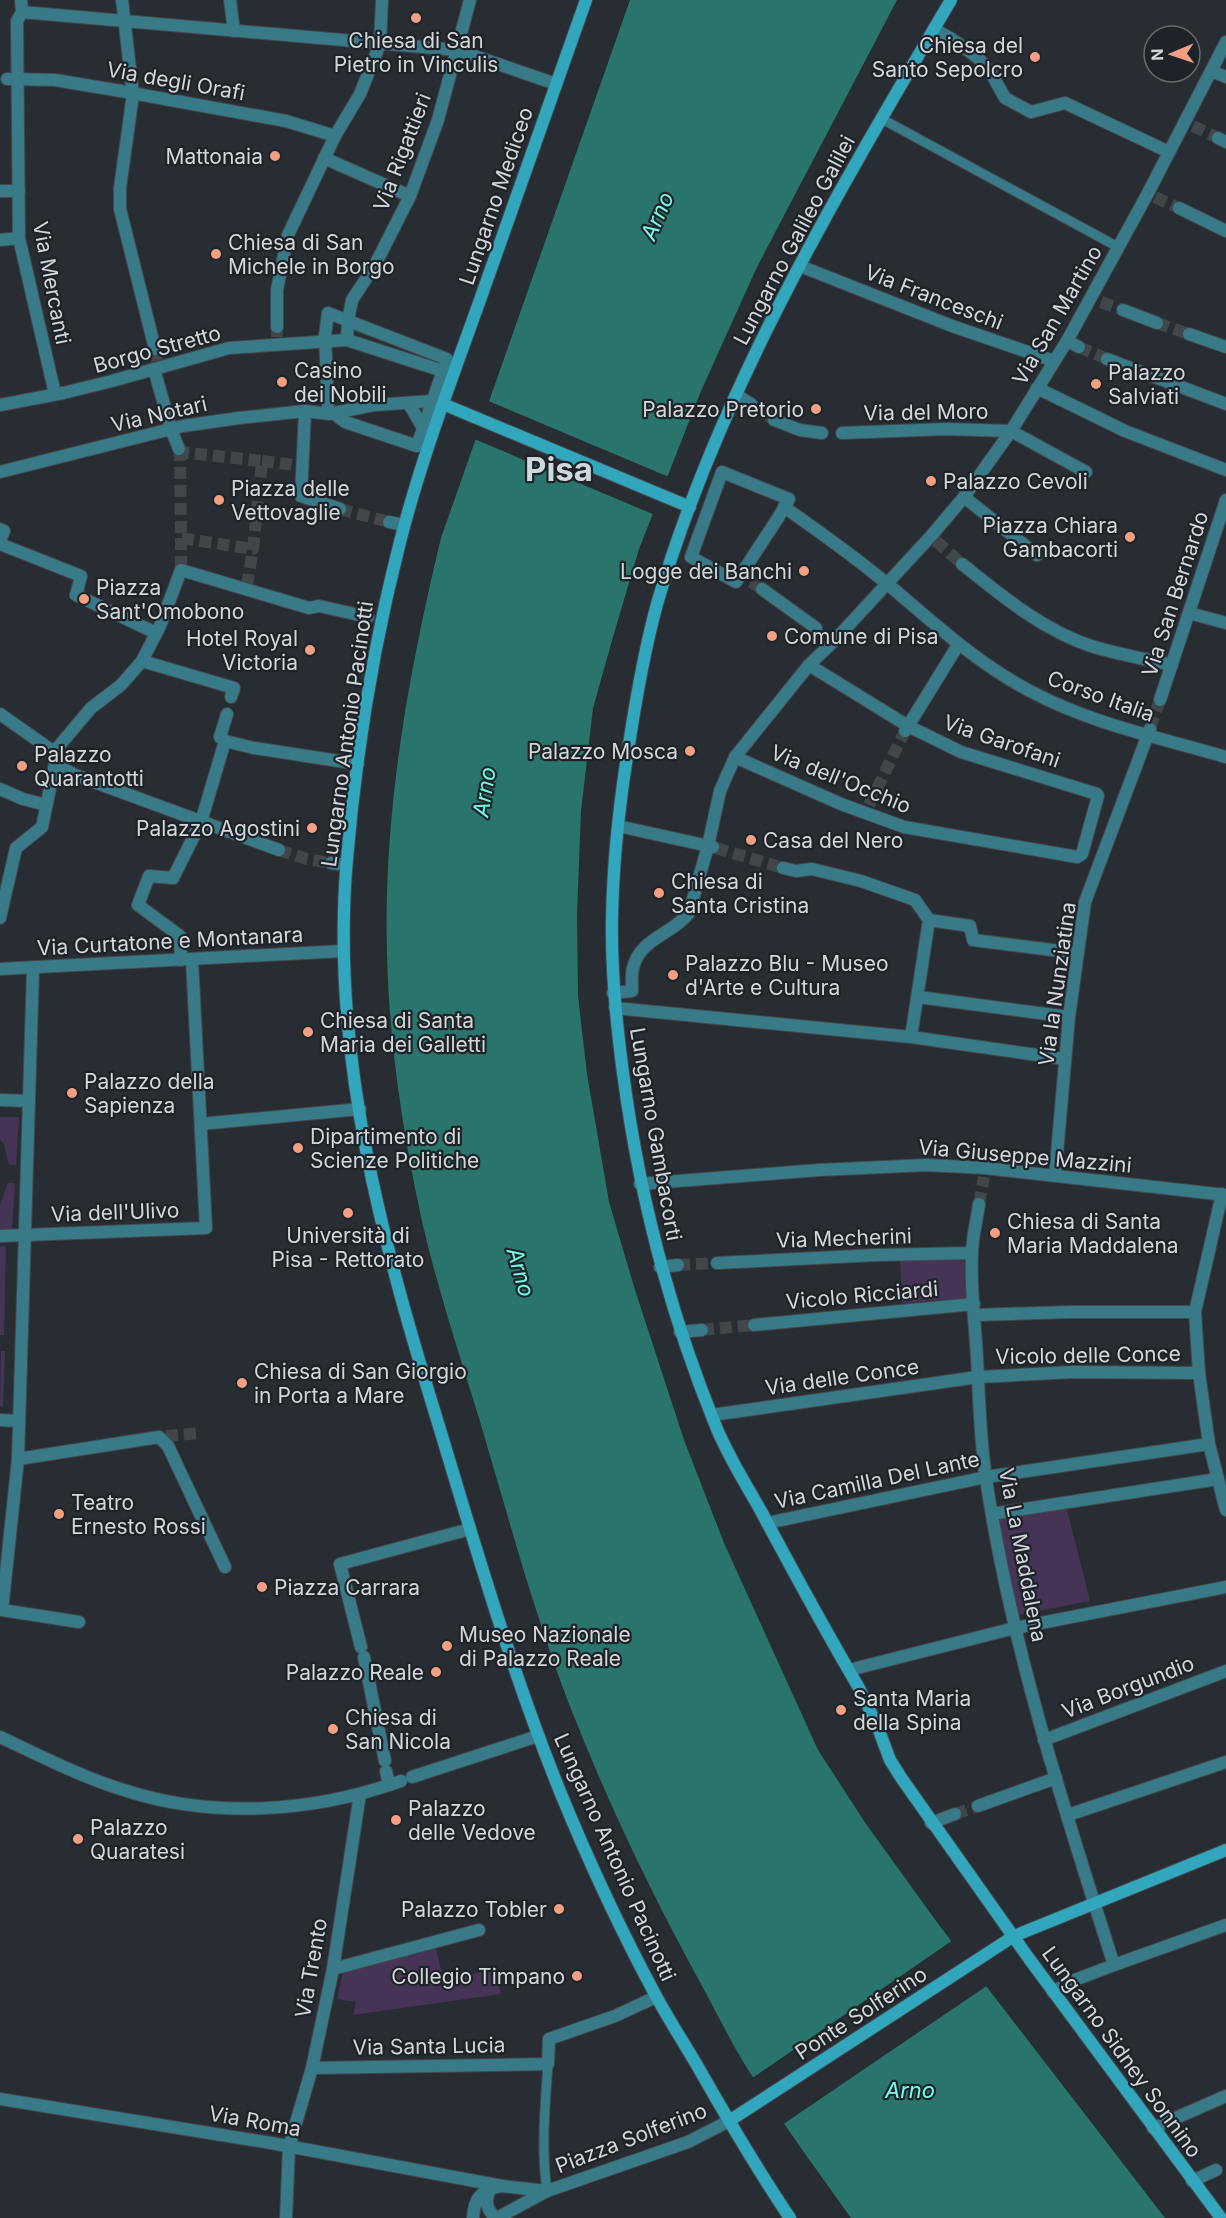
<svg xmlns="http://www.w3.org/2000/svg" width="1226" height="2218" font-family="Inter,sans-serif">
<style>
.green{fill:#463457}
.water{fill:#29756b}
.pier{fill:#272d32}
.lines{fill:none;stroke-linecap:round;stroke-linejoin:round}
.street-tunnel{stroke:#41464b;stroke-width:12;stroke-dasharray:12 6;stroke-linecap:butt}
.lane-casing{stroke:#43484d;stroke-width:11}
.street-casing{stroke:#43484d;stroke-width:14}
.secondary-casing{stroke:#43484d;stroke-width:14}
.lane{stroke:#397a88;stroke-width:9}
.street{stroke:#397a88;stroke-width:12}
.secondary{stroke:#31a6bd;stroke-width:12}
.poi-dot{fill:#f2a081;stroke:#1d2328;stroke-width:2}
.labels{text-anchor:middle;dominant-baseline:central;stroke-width:4.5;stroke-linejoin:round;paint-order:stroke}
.poi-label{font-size:21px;fill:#d3d6da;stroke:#1d2328;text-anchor:start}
.street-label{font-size:21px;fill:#d3d6da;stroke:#1d2328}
.water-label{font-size:22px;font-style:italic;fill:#74feea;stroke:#1d2328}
.town-label{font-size:33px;font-weight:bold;fill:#d0d8df;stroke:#1d2328}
</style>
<rect width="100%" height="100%" fill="#272d32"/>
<!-- green -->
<g class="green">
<path d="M0 1117H19L16 1165H9L4 1145 0 1139Z"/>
<path d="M8 1183H15L12 1229 0 1230V1205Z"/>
<path d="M0 1246 6 1247 4 1335H0Z"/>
<path d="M964 1258 966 1298 902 1303 900 1259Z"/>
<path d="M1 1351H5L3 1406H0Z"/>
<path d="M1066 1506 1090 1601 1017 1615 996 1517Z"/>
<path d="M435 1946 444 1981 495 1969 501 1994 353 2015 356 2002 337 1999 343 1972Z"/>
</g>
<!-- water -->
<path class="water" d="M630 0H897L757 267 701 391 639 549 613 637 593 708 581 811 577 914 578 996 587 1074 609 1202 635 1290 684 1440 724 1543 818 1750 866 1824 939 1925 1165 2218H851C816 2169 781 2121 749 2071 731 2043 717 2013 701 1984 652 1895 608 1803 571 1709 534 1614 508 1516 479 1418 458 1350 435 1281 420 1212 402 1127 389 1041 387 954 383 813 408 675 441 538Z"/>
<!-- pier -->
<g class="pier">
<path d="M486 400 669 477 655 515 472 438Z"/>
<path d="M953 1940 988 1985 782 2125 751 2079Z"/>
</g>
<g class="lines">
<!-- street-tunnel -->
<g class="street-tunnel">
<path d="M1193 126 1218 138"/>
<path d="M1155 197 1179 208"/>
<path d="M1101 302 1123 310"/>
<path d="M1157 323 1189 334"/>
<path d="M277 327V337"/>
<path d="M1079 347 1107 359"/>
<path d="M155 349 158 364"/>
<path d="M751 404 774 420"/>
<path d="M179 449 180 452 181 538 253 549 262 461 180 452"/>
<path d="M262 461 303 466"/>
<path d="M340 509 389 522"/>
<path d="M181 538V570"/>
<path d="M936 541 962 564"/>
<path d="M751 582 762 589"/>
<path d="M247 586 253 549"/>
<path d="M1150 728 1160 700"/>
<path d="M869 805 905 731"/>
<path d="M716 848 783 868"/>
<path d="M279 850 307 859 331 863"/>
<path d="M979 1204 984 1177"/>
<path d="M678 1265 717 1263"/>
<path d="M702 1330 754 1325"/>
<path d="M166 1436 200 1433"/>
<path d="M955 1814 978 1806"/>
</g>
<!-- lane casing -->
<g class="lane-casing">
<g id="lane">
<path d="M882 119 1118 247"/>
<path d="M547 2191C541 2149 545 2107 548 2064"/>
</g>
</g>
<!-- street casing -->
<g class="street-casing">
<g id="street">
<path d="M21 0 22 12 17 21 19 238 55 394"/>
<path d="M122 0 133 94 120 188V209L155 349"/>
<path d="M230 0 234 31"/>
<path d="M22 12 457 50 556 84"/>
<path d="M934 29 952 39 978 58 990 71 1005 98 1031 112 1065 103 1169 152"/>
<path d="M1211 71 1226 77"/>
<path d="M7 79 55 80 121 91 286 121 335 136"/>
<path d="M1218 138 1226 142"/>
<path d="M324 158 410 196"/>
<path d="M0 191H19"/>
<path d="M1179 208 1226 231"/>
<path d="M0 240 19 238"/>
<path d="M800 266 952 326 1054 361"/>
<path d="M1123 310 1157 323"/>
<path d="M328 313 447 359 417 446 345 422 328 409 325 335Z"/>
<path d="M277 327V290L288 235 335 136 360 94 380 44 382 0"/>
<path d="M1189 334 1226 347"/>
<path d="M347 340 443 371"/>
<path d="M1067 341 1079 347"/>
<path d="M1107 359 1226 404"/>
<path d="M154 369 171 429 179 449"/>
<path d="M1037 388 1125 431 1226 470"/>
<path d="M736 395 751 404"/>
<path d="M409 404 423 428"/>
<path d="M0 405 63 393 112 381 229 348 347 340 348 321 352 300 375 265 410 196 438 120 470 0"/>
<path d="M305 411 301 496 340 509"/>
<path d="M774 420 800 430 822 433"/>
<path d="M842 433 946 429 1011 431 1086 472"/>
<path d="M0 472 183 426 239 418 305 411 329 414 374 405 432 401 443 404"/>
<path d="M722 472 789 499 778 518 736 582 691 557Z"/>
<path d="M964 497 1037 555"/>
<path d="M784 507C820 532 856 558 890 586 935 624 979 665 1032 692 1092 724 1161 738 1226 757"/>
<path d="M389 522 404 525"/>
<path d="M0 529 4 531 0 540"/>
<path d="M0 544 81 576 76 595 156 633"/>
<path d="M962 564C1001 595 1042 630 1091 646 1117 654 1145 659 1172 665"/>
<path d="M762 589 816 628"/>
<path d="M1189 613 1226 623"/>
<path d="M142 661 234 688 231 697"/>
<path d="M1160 700 1226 500"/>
<path d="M0 714 54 752"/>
<path d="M227 714 220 737 225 741 254 748 358 764"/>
<path d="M905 731 958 645"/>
<path d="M735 757 841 804 904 827 1077 857 1082 854 1098 796 1097 794 961 752 908 726 809 665"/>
<path d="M55 764 75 775 279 850"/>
<path d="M0 789 23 799 46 805"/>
<path d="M618 826 713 847"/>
<path d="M331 863 346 865"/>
<path d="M783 868 796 871 812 869 861 881 915 900 929 920 911 1037"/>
<path d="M0 918 16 848 42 827 55 764 54 752 91 708 121 685 142 661 160 626 181 570 309 608 319 606 368 617"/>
<path d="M929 920 970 926 973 940 1076 953"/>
<path d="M181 960 180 936 138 905 149 876 173 878 201 822 225 741"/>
<path d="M0 969 343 951"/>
<path d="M33 969 18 1459 2 1610 79 1622"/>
<path d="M613 993 632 991C632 984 631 975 633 968 639 939 673 934 689 913L708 846 720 791 735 757 809 665 834 641 931 536 964 497 1011 431 1067 341 1148 193 1226 42"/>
<path d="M918 997 1069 1017"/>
<path d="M615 1008 911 1037 1065 1059"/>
<path d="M0 1100 29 1101"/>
<path d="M201 1124 360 1109"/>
<path d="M1055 1176 1069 1017 1085 902 1150 729"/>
<path d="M640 1184 819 1170 927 1165 985 1168 1226 1195"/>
<path d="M1222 1194 1195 1312 1199 1373 1209 1444 1226 1510"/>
<path d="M979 1204C977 1220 972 1237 972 1253 970 1286 975 1324 977 1357 979 1398 980 1439 986 1479 1011 1645 1063 1806 1114 1965L1072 1981 1053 1992"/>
<path d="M0 1236 206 1228 192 960"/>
<path d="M717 1263 877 1255 972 1253"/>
<path d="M660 1267 678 1265"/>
<path d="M975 1315 1069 1312H1195"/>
<path d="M754 1325 974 1304"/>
<path d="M680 1332 702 1330"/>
<path d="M712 1415 978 1377 1073 1372 1199 1373"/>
<path d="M0 1420 19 1421"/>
<path d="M18 1459 159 1437 168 1446 225 1567"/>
<path d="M992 1514 1218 1479"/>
<path d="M767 1523 986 1477 1209 1444"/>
<path d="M361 1647 340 1564 470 1529"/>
<path d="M364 1657 385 1761"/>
<path d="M849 1670 1015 1628 1226 1587"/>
<path d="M0 1737C41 1756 83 1778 127 1791 215 1819 314 1812 401 1781"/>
<path d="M1044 1740 1226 1671"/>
<path d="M386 1771 389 1785"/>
<path d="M412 1777 538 1736"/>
<path d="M978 1806 1056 1778"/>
<path d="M1068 1815 1226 1762"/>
<path d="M931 1823 955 1814"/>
<path d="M1114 1965 1226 1925"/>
<path d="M333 1969 479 1930"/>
<path d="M312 2068 548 2064 549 2039 615 2016 656 1997"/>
<path d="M0 2099 271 2143 502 2186 547 2191"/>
<path d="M1153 2128 1226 2096"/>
<path d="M1192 2181 1216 2170"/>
<path d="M491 2188C484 2199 486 2211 497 2218"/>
<path d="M286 2218 289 2147 312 2068 333 1969 360 1794"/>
<path d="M473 2218C474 2198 481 2190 501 2186"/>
<path d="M497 2218 547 2191 688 2142 729 2121"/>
</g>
</g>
<!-- secondary casing -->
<g class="secondary-casing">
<g id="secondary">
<path d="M586 0C550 100 515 200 480 300 451 381 420 462 399 546 373 648 356 754 347 859 329 1055 385 1251 442 1436 478 1556 514 1678 561 1794 589 1862 621 1931 656 1996 669 2020 684 2043 698 2067 727 2118 757 2169 790 2218"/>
<path d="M951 0C839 190 719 390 657 604 645 648 637 693 630 738 620 798 613 858 612 919 611 971 616 1021 623 1073 639 1194 669 1311 715 1424 727 1455 746 1484 762 1513 793 1571 825 1630 859 1688L877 1725 890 1760 902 1779 1030 1960 1221 2218"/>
<path d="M443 404 690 507"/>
<path d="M729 2121 1014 1936 1226 1850"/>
</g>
</g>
<!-- lane -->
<use href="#lane" class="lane"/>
<!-- street -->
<use href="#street" class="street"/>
<!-- secondary -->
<use href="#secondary" class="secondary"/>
</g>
<!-- markers -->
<g class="poi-dot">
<circle cx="416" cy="18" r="6"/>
<circle cx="1035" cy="57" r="6"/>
<circle cx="275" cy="156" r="6"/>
<circle cx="216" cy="254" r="6"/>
<circle cx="282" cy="382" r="6"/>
<circle cx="1096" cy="384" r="6"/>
<circle cx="816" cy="409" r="6"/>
<circle cx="931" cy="481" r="6"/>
<circle cx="219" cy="500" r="6"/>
<circle cx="1130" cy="537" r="6"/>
<circle cx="804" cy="571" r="6"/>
<circle cx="84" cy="599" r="6"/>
<circle cx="772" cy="636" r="6"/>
<circle cx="310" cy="650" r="6"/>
<circle cx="690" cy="751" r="6"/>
<circle cx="22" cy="766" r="6"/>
<circle cx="312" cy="828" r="6"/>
<circle cx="751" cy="840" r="6"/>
<circle cx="659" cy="893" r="6"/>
<circle cx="673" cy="975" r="6"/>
<circle cx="308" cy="1032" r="6"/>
<circle cx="72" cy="1093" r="6"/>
<circle cx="298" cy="1148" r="6"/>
<circle cx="348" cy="1213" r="6"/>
<circle cx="995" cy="1233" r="6"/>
<circle cx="242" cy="1383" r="6"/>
<circle cx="59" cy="1514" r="6"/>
<circle cx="262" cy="1587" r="6"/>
<circle cx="447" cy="1646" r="6"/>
<circle cx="436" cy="1672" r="6"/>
<circle cx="841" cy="1710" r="6"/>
<circle cx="333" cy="1729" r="6"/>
<circle cx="396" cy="1820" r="6"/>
<circle cx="78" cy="1839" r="6"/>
<circle cx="559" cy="1909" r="6"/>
<circle cx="577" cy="1976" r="6"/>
</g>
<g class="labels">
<!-- poi labels -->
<g class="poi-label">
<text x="416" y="40" text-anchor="middle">Chiesa di San<tspan x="416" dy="24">Pietro in Vinculis</tspan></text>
<text x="1023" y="45" text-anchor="end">Chiesa del<tspan x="1023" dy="24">Santo Sepolcro</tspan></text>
<text x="263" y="156" text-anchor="end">Mattonaia</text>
<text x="228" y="242">Chiesa di San<tspan x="228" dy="24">Michele in Borgo</tspan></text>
<text x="294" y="370">Casino<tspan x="294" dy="24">dei Nobili</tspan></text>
<text x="1108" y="372">Palazzo<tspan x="1108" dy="24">Salviati</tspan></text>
<text x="804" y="409" text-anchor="end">Palazzo Pretorio</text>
<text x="943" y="481">Palazzo Cevoli</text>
<text x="231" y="488">Piazza delle<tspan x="231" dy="24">Vettovaglie</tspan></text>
<text x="1118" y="525" text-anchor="end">Piazza Chiara<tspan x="1118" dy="24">Gambacorti</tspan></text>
<text x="792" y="571" text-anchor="end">Logge dei Banchi</text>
<text x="96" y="587">Piazza<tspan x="96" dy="24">Sant'Omobono</tspan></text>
<text x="784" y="636">Comune di Pisa</text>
<text x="298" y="638" text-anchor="end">Hotel Royal<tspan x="298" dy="24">Victoria</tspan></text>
<text x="678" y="751" text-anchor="end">Palazzo Mosca</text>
<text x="34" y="754">Palazzo<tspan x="34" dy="24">Quarantotti</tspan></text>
<text x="300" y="828" text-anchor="end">Palazzo Agostini</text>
<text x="763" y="840">Casa del Nero</text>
<text x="671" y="881">Chiesa di<tspan x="671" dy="24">Santa Cristina</tspan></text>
<text x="685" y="963">Palazzo Blu - Museo<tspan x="685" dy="24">d'Arte e Cultura</tspan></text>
<text x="320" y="1020">Chiesa di Santa<tspan x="320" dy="24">Maria dei Galletti</tspan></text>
<text x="84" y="1081">Palazzo della<tspan x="84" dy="24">Sapienza</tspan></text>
<text x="310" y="1136">Dipartimento di<tspan x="310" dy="24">Scienze Politiche</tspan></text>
<text x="1007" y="1221">Chiesa di Santa<tspan x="1007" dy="24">Maria Maddalena</tspan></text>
<text x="348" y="1235" text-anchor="middle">Università di<tspan x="348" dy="24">Pisa - Rettorato</tspan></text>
<text x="254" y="1371">Chiesa di San Giorgio<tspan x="254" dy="24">in Porta a Mare</tspan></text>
<text x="71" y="1502">Teatro<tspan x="71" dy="24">Ernesto Rossi</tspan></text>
<text x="274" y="1587">Piazza Carrara</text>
<text x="459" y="1634">Museo Nazionale<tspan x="459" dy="24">di Palazzo Reale</tspan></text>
<text x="424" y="1672" text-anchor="end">Palazzo Reale</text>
<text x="853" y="1698">Santa Maria<tspan x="853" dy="24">della Spina</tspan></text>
<text x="345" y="1717">Chiesa di<tspan x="345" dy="24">San Nicola</tspan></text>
<text x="408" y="1808">Palazzo<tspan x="408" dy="24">delle Vedove</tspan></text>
<text x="90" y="1827">Palazzo<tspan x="90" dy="24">Quaratesi</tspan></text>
<text x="547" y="1909" text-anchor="end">Palazzo Tobler</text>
<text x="565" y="1976" text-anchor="end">Collegio Timpano</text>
</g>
<!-- street labels -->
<g class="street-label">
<text transform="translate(176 81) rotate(10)">Via degli Orafi</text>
<text transform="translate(402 152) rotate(-69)">Via Rigattieri</text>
<text transform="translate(496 196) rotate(-71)">Lungarno Mediceo</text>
<text transform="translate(794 240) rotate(-62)">Lungarno Galileo Galilei</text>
<text transform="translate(52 283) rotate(79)">Via Mercanti</text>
<text transform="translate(934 297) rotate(21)">Via Franceschi</text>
<text transform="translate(1057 315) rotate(-60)">Via San Martino</text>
<text transform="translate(157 349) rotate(-15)">Borgo Stretto</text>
<text transform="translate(926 412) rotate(-1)">Via del Moro</text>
<text transform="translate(159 414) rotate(-13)">Via Notari</text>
<text transform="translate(1175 594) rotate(-72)">Via San Bernardo</text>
<text transform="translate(1101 696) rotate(20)">Corso Italia</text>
<text transform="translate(347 734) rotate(-82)">Lungarno Antonio Pacinotti</text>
<text transform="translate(1002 741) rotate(19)">Via Garofani</text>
<text transform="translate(841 779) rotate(22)">Via dell'Occhio</text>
<text transform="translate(170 941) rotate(-3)">Via Curtatone e Montanara</text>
<text transform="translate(1057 984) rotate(-82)">Via la Nunziatina</text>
<text transform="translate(656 1134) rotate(80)">Lungarno Gambacorti</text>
<text transform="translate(1025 1156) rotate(5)">Via Giuseppe Mazzini</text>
<text transform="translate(115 1212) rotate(-2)">Via dell'Ulivo</text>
<text transform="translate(844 1238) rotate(-2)">Via Mecherini</text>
<text transform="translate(862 1295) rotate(-5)">Vicolo Ricciardi</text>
<text transform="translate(1088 1355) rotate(-1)">Vicolo delle Conce</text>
<text transform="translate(842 1377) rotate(-8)">Via delle Conce</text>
<text transform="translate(877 1480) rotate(-12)">Via Camilla Del Lante</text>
<text transform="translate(1023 1555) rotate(79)">Via La Maddalena</text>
<text transform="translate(1128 1687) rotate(-21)">Via Borgundio</text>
<text transform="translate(615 1857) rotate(66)">Lungarno Antonio Pacinotti</text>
<text transform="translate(311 1968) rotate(-80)">Via Trento</text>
<text transform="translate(861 2013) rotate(-33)">Ponte Solferino</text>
<text transform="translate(429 2046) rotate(-1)">Via Santa Lucia</text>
<text transform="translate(1122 2052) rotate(54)">Lungarno Sidney Sonnino</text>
<text transform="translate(255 2121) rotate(10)">Via Roma</text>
<text transform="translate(631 2138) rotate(-21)">Piazza Solferino</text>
</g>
<!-- water labels -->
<g class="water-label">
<text transform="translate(657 216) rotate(-66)">Arno</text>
<text transform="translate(484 792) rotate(-81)">Arno</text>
<text transform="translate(521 1272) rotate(74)">Arno</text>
<text x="910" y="2090">Arno</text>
</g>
<!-- town labels -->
<g class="town-label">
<text x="559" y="469">Pisa</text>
</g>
</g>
<!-- north arrow -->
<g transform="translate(1172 54) rotate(268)"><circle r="28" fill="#1d2328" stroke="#666b6f" stroke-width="1.5"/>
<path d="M0-4.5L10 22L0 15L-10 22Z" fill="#f2a081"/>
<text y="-9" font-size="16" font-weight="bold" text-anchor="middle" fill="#d3d6da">N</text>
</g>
</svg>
